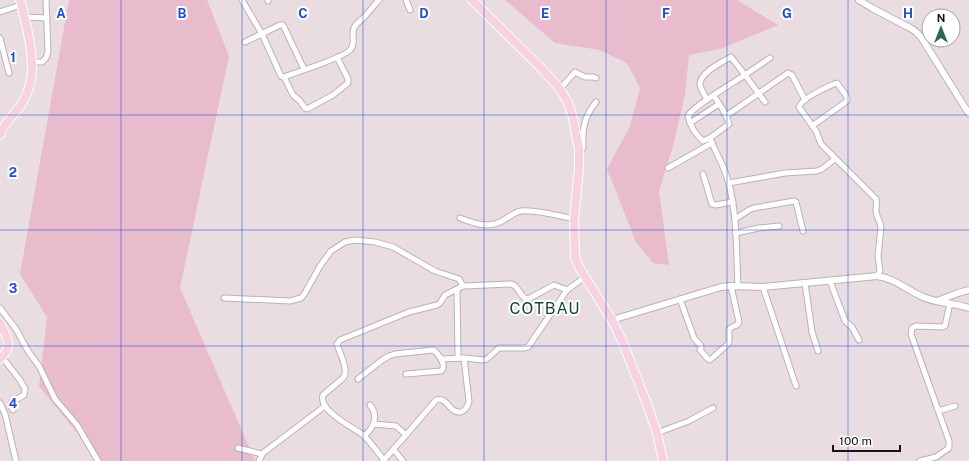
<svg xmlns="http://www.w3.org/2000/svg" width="969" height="461" font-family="'Public Sans',sans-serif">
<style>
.green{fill:#e8bbcd}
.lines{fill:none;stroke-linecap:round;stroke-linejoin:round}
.minor-casing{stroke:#bdb1b5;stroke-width:7}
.tertiary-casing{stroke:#bdb1b5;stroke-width:8}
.trunk-casing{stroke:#fff;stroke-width:10}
.minor{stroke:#fff;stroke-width:5}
.tertiary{stroke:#fff;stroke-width:6}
.trunk{stroke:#f8d2e0;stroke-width:8}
.grid{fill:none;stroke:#1d4ed8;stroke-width:1;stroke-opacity:0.55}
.labels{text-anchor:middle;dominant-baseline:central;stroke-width:4;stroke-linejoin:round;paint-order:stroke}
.quarter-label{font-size:16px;letter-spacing:1px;fill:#104639;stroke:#fff}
.grid-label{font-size:13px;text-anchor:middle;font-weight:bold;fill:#1d4ed8;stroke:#fff;stroke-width:4;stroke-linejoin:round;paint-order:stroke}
</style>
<rect width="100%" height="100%" fill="#eadde2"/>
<!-- green -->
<g class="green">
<path d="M69 0H207L229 56 180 288 255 461H100L39 386 47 317 20 274Z"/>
<path d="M505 0H737L778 25 723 48 689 55 685 95 673 146 659 191 669 265 653 263 636 242 607 169 630 126 640 88 627 63 600 50 555 43Z"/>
</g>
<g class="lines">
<!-- minor casing -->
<g class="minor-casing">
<g id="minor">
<path d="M242 0 262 34 281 76 283 77C295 73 346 57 351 49 356 42 351 34 354 28 356 23 362 20 365 16 370 11 374 5 379 0"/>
<path d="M406 0 410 10"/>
<path d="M268 1V0"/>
<path d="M0 12 21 5"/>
<path d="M25 17 47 18"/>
<path d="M0 38 9 73"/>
<path d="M245 42 280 25H283L304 69"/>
<path d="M32 62H42L46 58 48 51 46 0"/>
<path d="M284 77 293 95 300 101 305 108 307 109 333 95 348 83V79L337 57"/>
<path d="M560 89 575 72 585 77H593L596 78"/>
<path d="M714 96C719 104 727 114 729 124L710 138 703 141C696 135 690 125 688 116 693 106 733 83 745 75L765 102"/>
<path d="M707 100C705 95 701 90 700 85 699 73 722 62 731 57L745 75 770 58"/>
<path d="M726 116 788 73 792 75 805 100"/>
<path d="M690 123 719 104"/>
<path d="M812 126 847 101V97L837 83 834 84C825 88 802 98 799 107L816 131 821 144 876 199C877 203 876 206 876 210 876 216 880 221 881 227L878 256 880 271 877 276"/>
<path d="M710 138C714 149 720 159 724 169 738 204 736 249 738 286"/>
<path d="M579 149 583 148C582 129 584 117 596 102"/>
<path d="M668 168 712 143"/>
<path d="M703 174 712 204 715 205 733 202"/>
<path d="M729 183 785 173 817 171 822 169 835 159"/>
<path d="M460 218C473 223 488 229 502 221 508 218 514 212 521 211 534 209 560 216 574 219"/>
<path d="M735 219 749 210 754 208 794 201 796 202 803 231"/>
<path d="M735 233 759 228 779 226"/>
<path d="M830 281 845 321 852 327 859 340"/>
<path d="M805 283 812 332 818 351"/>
<path d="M763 287 796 386"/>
<path d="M457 289 458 358"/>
<path d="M224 298 290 301 301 298 305 293 320 266 331 251 345 242 355 240 375 242 393 247 435 271 459 279 463 286 511 284C519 286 519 295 526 299L530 298 554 285 567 290"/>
<path d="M680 299 694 338 701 346V348L700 350 708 359 710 360 728 344 729 341V329L732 327 737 325 739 322 731 286"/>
<path d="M950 303 945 326 941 327 916 326 912 328 911 334 938 410H942L955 406"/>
<path d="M0 308 16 329 28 351 39 366 55 399 77 425 98 461"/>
<path d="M2 357 20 380 25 389 24 395 12 402 11 406 13 410"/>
<path d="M441 359 464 358 484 360 487 359 499 348H524L528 347 567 290 585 277"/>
<path d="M358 379 382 360 389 356 395 354 433 350C437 352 445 363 443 368 443 370 442 370 441 371L406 374"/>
<path d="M0 403 5 414 16 461"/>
<path d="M374 424 396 426 406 435"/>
<path d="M657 433 689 421 713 408"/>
<path d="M364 436C374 428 379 415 370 405"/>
<path d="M238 448 262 454"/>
<path d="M394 450 403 461"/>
<path d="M384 460C377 452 371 442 363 435 353 427 318 411 323 395L342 379C344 377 345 376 345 373 347 367 339 351 337 344L340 340 409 312 437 305 440 303 445 295 463 286"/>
<path d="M259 461 263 453 325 406"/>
<path d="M383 461 406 435 436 400C446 397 448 408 455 411 463 415 468 407 469 401L464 358"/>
<path d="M920 461 936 457 949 448V441L938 410"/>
</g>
</g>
<!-- tertiary casing -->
<g class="tertiary-casing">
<g id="tertiary">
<path d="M859 0 872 8 910 28 915 31 921 37 969 114"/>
<path d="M937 301 958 293 969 290"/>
<path d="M612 320 721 287 731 286 763 287 877 276C894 278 907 290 923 297 936 303 954 303 969 308"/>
</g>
</g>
<!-- trunk casing -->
<g class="trunk-casing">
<g id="trunk">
<path d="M472 0 541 68 560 89 568 103 573 118 579 149V169L574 219 575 257 579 267 585 277 612 320 623 343 647 404 657 433 663 461"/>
<path d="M0 135C3 124 15 114 21 105 36 81 33 59 28 33 26 22 23 11 20 0"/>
<path d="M0 323C7 338 14 346 0 359"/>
</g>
</g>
<!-- minor -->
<use href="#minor" class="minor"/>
<!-- tertiary -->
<use href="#tertiary" class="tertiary"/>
<!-- trunk -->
<use href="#trunk" class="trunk"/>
</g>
<!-- grid -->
<path class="grid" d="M121 0V461M242 0V461M363 0V461M484 0V461M606 0V461M727 0V461M848 0V461M0 115H969M0 230H969M0 346H969"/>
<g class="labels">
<!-- quarter labels -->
<g class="quarter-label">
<text x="545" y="308">COTBAU</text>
</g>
</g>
<g class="grid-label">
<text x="61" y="18">A</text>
<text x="182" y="18">B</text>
<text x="303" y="18">C</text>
<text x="424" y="18">D</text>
<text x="545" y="18">E</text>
<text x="666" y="18">F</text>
<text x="787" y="18">G</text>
<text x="908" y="18">H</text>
<text x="13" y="62">1</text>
<text x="13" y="177">2</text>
<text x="13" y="293">3</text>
<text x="13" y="408">4</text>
</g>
<!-- north arrow -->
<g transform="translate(941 28)"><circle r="19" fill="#ffffff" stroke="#a3a1a2"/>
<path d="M0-3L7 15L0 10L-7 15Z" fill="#276857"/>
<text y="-6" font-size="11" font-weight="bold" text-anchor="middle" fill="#181416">N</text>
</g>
<!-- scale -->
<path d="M833 445v6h67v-6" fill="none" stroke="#181416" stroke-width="2"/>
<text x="839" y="445" font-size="12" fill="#181416" stroke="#ffffff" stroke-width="3" paint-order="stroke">100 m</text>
</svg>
